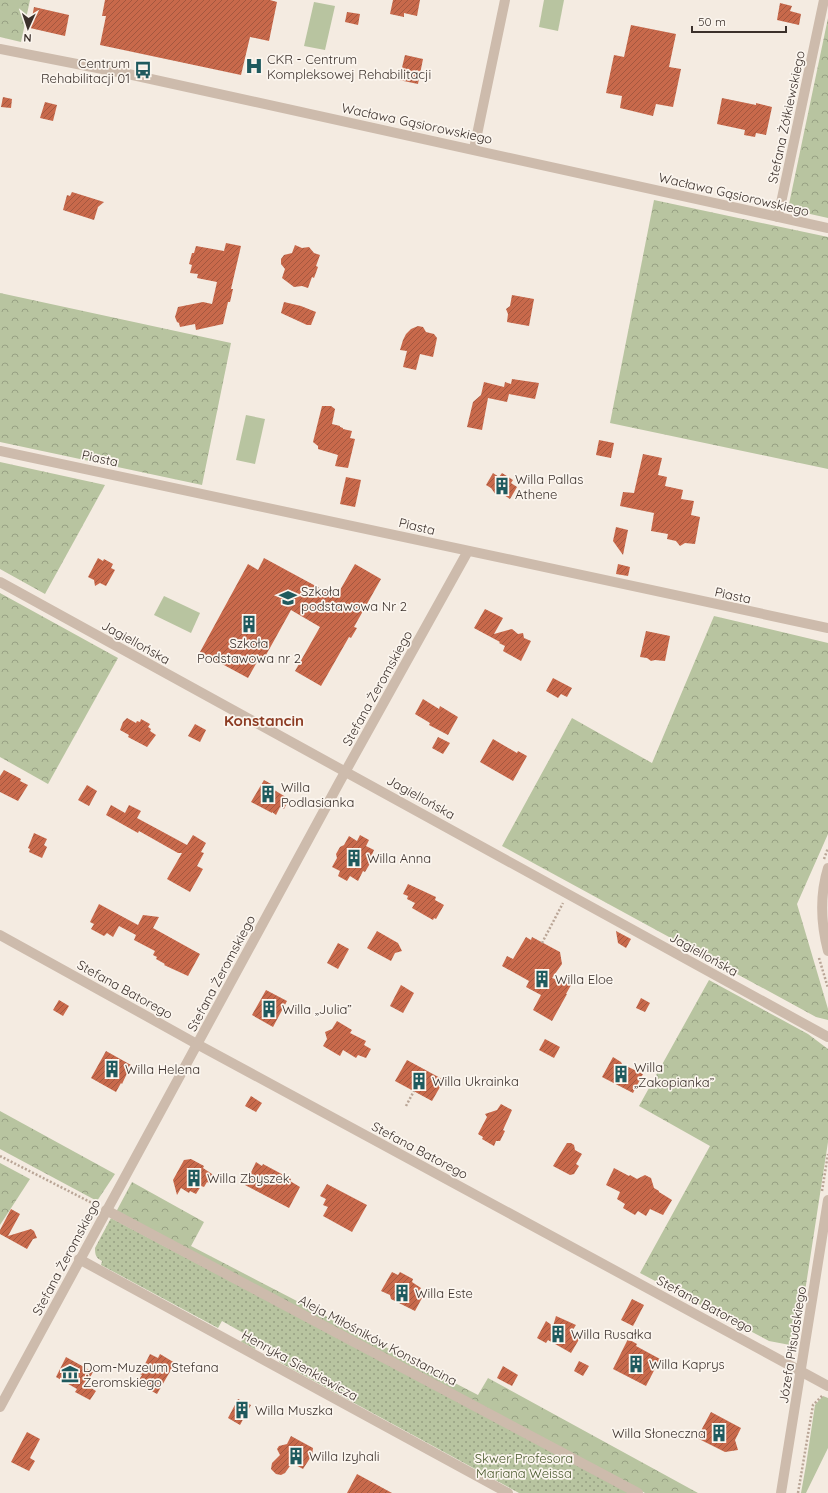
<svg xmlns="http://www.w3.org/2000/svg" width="828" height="1493" font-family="Quicksand,sans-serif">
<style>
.grass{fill:#b8c4a0}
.forest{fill:url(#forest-crowns)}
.park{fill:url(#park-dots)}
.building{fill:url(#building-hatch)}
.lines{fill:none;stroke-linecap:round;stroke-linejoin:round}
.path{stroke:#b9a596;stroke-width:2.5;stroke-dasharray:2 2;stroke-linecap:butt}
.pedestrian{stroke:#cdbbac;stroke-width:10}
.minor{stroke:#cdbbac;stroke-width:10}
.tertiary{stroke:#cdbbac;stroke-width:10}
.labels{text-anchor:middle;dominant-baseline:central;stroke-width:3.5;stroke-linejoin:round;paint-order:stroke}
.poi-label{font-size:13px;fill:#3b302b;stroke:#fbf5ee;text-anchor:start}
.street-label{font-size:13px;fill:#3b302b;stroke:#fbf5ee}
.park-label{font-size:13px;fill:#4a5a2e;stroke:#fbf5ee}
.quarter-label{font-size:15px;font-weight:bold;fill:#8c3b22;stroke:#fbf5ee}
</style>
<defs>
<pattern id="forest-crowns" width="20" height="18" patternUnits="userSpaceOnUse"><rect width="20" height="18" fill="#b8c4a0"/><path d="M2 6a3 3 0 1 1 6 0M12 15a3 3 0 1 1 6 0" fill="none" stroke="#97a083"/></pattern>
<pattern id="park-dots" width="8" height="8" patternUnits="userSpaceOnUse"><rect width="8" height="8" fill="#b8c4a0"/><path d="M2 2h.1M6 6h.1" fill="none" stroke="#97a083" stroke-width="1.8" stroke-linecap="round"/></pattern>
<pattern id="building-hatch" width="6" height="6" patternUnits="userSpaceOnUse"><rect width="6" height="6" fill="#c8694b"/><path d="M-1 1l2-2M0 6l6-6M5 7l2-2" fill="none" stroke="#a4573f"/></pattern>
</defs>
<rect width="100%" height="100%" fill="#f4ebe1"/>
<!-- grass -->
<g class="grass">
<path d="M544 0H564L558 31 539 27Z"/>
<path d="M314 2 335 6 325 50 304 46Z"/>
<path d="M246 415 265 419 255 464 236 460Z"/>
<path d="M164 596 200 613 191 633 154 615Z"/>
<path d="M823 1396 828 1398V1448L806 1493H801L806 1465 815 1405Z"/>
</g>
<!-- forest -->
<g class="forest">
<path d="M0 0H30L21 42 0 37Z"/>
<path d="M828 18V218L788 209Z"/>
<path d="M654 200 828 237V469L610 423Z"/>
<path d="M0 293 231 343 202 485 0 442Z"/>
<path d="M0 462 105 485 45 594 0 569Z"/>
<path d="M0 593 118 658 48 784 0 757Z"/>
<path d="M714 616 828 643V834L797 904 828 1009V1020L816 1017 502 846 572 718 652 763Z"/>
<path d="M709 980 808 1034 828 1049V1142L802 1311 790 1345 769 1341 640 1273 710 1146 639 1106Z"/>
<path d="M0 1111 115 1174 97 1201 0 1149Z"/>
<path d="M0 1163 30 1179 0 1225Z"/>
<path d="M132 1182 204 1222 191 1246 478 1395 488 1378 698 1493H645L116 1212Z"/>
</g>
<!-- park -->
<path class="park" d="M111 1218 632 1493H519L279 1362 283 1356 259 1342 255 1349 241 1342 245 1334 222 1321 218 1328 101 1265 102 1261C96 1258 95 1255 95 1248Z"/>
<!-- building -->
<g class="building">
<path d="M105 0H270L277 2 269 41 250 37 241 75 100 45 106 16H102Z"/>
<path d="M393 0H420L417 16 404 13V17L390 14Z"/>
<path d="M780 3 792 6 790 11 801 14 799 25 777 20Z"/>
<path d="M34 7 69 15 65 36 30 28Z"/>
<path d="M347 12 360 14 358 25 345 22Z"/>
<path d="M631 25 676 34 669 67 681 69 673 107 656 104 653 116 620 108 622 96 606 93 614 55 624 57Z"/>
<path d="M405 55 423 59 418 84 399 80Z"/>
<path d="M3 97 12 99 11 108 1 107Z"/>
<path d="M722 98 756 105V103L772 107 766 135 756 133 755 137 744 135 745 130 717 124Z"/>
<path d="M45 102 57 105 53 121 40 118Z"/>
<path d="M72 192 104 202 98 207 94 220 63 210 67 195 70 196Z"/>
<path d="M226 243 241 246 231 289H233L230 302H228L223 324 196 330 195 324 180 327 179 323 177 322 175 317 178 307 203 302 212 304 217 282 197 278 198 274 190 273 192 265 189 264 192 253H194L196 246 224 251Z"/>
<path d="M295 245 302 248 309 247 314 253 320 255 316 266 318 267 314 278 312 277 308 288 302 286 294 287 282 278 285 269 281 264V259L284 255 292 253Z"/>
<path d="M512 295 534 299 529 326 507 322 508 314 506 309 510 306Z"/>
<path d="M284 302 301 306 316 312 311 325H307L281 313Z"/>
<path d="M418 326 423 327 426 332 434 334 437 338 433 357 420 354 416 370 403 367 407 351 400 350 403 340 406 334 411 329Z"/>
<path d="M512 379 539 383 535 399 509 394 507 402 488 398 482 430 467 427 473 402 481 395 484 382 504 387 505 382 511 384Z"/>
<path d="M322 406H331L335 409 332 424 340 426V427L343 428V429L352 431 350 438 355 439 348 468 335 466 338 455 318 449V446L313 442Z"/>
<path d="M599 440 614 443 611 458 596 455Z"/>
<path d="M643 454 662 458 658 475 667 477 665 486 683 490 681 499 694 501 691 515 700 517 695 544 685 543 680 546 676 541 667 539 668 534 651 531 654 513 620 506 623 492 634 493Z"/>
<path d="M493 473 499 477 502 473 513 480 511 483 517 487 510 499 504 495H496L491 488 486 485Z"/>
<path d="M346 477 361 480 355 507 340 504Z"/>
<path d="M616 527 628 530 623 555 613 541Z"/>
<path d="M98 558 103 561 104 559 113 564 111 568 115 570 106 586 100 583 95 586 94 580 88 577Z"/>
<path d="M264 558 336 597 355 564 381 579 354 627 357 628 351 638 349 637 321 686 295 671 320 627 291 610 261 664 257 662 248 678 200 652 248 564 258 570Z"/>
<path d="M618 564 630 567 628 576 616 574Z"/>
<path d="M485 609 503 618 494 634 512 629 518 634 523 633 524 638 531 641 521 661 503 651 505 646 499 643 500 642 474 628Z"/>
<path d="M646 631 670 636 665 661 655 660 651 661 647 658 640 657Z"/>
<path d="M553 678 572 688 567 697 561 694 558 698 546 691Z"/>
<path d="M423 699 439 709 440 706 458 717 448 735 429 725 430 723 415 714Z"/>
<path d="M127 718 136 723 137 721 140 722 141 719 150 724 148 727 151 729 150 731 156 735 147 747 128 737 129 735 120 730 123 722Z"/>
<path d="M195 724 206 730 200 742 188 736Z"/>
<path d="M438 737 450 743 443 754 432 748Z"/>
<path d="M493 739 517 753 518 751 527 756 513 781 480 762Z"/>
<path d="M4 770 21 779 20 781 28 785 18 801 0 792V776Z"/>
<path d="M264 780 273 785 271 788 289 799 284 809 280 807 276 815 272 812V813L251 802Z"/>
<path d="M87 785 97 791 89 806 78 800Z"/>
<path d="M111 805 125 813 129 805 141 811 137 818 187 845 193 835 206 843 201 852 204 853 197 866 203 869 190 892 167 879 182 853H178L139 831 138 833 106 815Z"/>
<path d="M34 833 47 839 44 845 47 847 42 858 29 852 30 849 28 848Z"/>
<path d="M360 835 369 840 366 846 374 850 370 859 372 860 365 872 363 871 358 881 350 876 347 881 338 876 340 871 332 867 337 858 336 854 340 847 344 845 349 836 357 841Z"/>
<path d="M408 884 436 897 435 900 444 905 436 919 434 918 433 920 412 908 415 903 407 899 408 896 403 894Z"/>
<path d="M99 904 138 925 143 915 159 917 153 928 200 954 188 976 164 965 165 964 156 959 157 957 153 955 155 951 134 940 136 935 119 926 113 937 107 933 104 936 91 929 94 924 90 922Z"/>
<path d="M377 931 398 943 402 951 395 953 391 961 367 948Z"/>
<path d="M616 931 631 939 626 948 618 943Z"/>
<path d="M526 937 531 940 532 937 560 952 562 964 552 978 571 985 566 994H567L552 1021 533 1010 541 995 526 987 529 981 502 966 507 956 513 959Z"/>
<path d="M338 943 349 949 338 969 327 963Z"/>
<path d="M401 985 414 993 403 1013 390 1006Z"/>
<path d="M266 990 287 1001 273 1027 252 1015Z"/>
<path d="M641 998 650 1003 645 1012 636 1008Z"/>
<path d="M59 1000 69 1006 63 1016 53 1010Z"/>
<path d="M337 1021 352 1030 350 1033 366 1041 364 1045 371 1049 366 1058 358 1055 356 1058 343 1050 340 1056 323 1046 327 1039 325 1032 332 1029Z"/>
<path d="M545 1039 560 1047 554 1058 539 1050Z"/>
<path d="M106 1051 131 1065 122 1084 121 1083 116 1092 91 1078Z"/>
<path d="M613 1057 621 1062 622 1064 643 1074 633 1093 602 1077Z"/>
<path d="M407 1060 444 1080 432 1101 395 1081Z"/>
<path d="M251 1096 262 1103 256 1112 245 1106Z"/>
<path d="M501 1104 512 1110 503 1130 505 1131 500 1141H496L494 1146 482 1139 483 1137 478 1134 487 1117 485 1114 497 1110Z"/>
<path d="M567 1143H571L574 1145 575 1150 582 1154 576 1164 579 1166 574 1174 570 1175 553 1166Z"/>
<path d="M191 1159 204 1166 203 1168 215 1176 211 1184 207 1182 204 1187 201 1186 196 1194 190 1191 189 1193 181 1188 177 1195 173 1180 184 1160Z"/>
<path d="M256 1162 262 1166 263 1164 291 1179 290 1181 300 1187 289 1208 245 1185Z"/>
<path d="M614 1168 629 1176 630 1175 637 1179 645 1175 651 1178 654 1188 659 1191V1192L672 1200 663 1215 650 1209 646 1216 638 1211 635 1215 623 1208 625 1204 617 1199 620 1192 606 1185Z"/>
<path d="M327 1184 367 1205 352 1232 323 1216 328 1207 323 1205 326 1199 320 1196Z"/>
<path d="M11 1209 20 1214 8 1236 31 1229 34 1231 37 1238 33 1239 27 1249 0 1234V1230Z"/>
<path d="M392 1272 398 1275 400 1272 413 1279 412 1282 421 1288 417 1295 422 1298 415 1311 391 1299 390 1295 381 1291Z"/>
<path d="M632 1299 644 1305 633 1326 621 1320Z"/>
<path d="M556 1316 576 1325 572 1331 581 1336 571 1353 548 1340 546 1343 537 1338 546 1321 553 1326Z"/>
<path d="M628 1339 637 1344 636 1346 660 1359 646 1386 613 1369Z"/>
<path d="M150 1354 158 1358 160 1354 175 1363 157 1394 137 1383 142 1375 140 1374Z"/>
<path d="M66 1357 93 1372 86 1385 96 1391 90 1400 75 1392 77 1389 56 1377Z"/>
<path d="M579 1361 589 1366 583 1376 574 1371Z"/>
<path d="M503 1366 518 1375 512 1386 497 1378Z"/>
<path d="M238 1399 251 1405 240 1425 228 1418Z"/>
<path d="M711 1412 741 1428 735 1440 738 1450 725 1452 697 1438Z"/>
<path d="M27 1432 40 1439 30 1458 35 1461 29 1471 11 1462Z"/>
<path d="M291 1436 313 1448 312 1455 303 1469 292 1463 285 1473 281 1475 276 1474 271 1469 272 1463 280 1455 277 1449 279 1446 287 1444Z"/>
<path d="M357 1474 392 1493H347Z"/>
</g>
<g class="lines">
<!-- path -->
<g class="path">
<path d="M824 859 828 848"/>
<path d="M542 943 563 903"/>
<path d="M819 958 828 988"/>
<path d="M406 1106 414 1091"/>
<path d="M0 1156 94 1204 97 1202"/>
<path d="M822 1191 828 1154"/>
<path d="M798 1493 813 1405 823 1395"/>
</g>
<!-- pedestrian -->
<path class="pedestrian" d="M106 1210 638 1493"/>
<!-- minor -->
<g class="minor">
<path d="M0 49 128 74 828 228"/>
<path d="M474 149 505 0"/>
<path d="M778 217 824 0"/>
<path d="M0 451C276 508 552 569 828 628"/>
<path d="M0 582 828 1037"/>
<path d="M0 935 197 1044 828 1386"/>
<path d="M79 1259 508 1493"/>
<path d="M0 1407 339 783 468 551"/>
</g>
<!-- tertiary -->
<g class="tertiary">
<path d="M828 868C820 894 821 924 828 951"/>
<path d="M781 1493 828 1200"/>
</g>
</g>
<!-- icons -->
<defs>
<g id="hospital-bare" transform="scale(1.38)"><path d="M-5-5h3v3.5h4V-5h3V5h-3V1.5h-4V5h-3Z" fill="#1f5a5e" stroke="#fbf5ee" stroke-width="2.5" paint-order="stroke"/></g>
<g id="bus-bare" transform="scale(1.38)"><path d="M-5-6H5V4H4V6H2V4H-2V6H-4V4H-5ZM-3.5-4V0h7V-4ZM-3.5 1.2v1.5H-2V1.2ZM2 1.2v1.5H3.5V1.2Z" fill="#1f5a5e" stroke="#fbf5ee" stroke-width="2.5" paint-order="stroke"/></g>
<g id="building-bare" transform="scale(1.38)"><path d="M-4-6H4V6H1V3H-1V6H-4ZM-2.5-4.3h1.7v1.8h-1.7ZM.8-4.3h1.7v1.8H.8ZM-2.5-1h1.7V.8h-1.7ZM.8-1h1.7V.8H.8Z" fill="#1f5a5e" stroke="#fbf5ee" stroke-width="2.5" paint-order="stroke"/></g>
<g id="school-bare" transform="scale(1.38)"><path d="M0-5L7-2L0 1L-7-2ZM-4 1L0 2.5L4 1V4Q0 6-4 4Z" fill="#1f5a5e" stroke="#fbf5ee" stroke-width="2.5" paint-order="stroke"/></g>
<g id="museum-bare" transform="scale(1.38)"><path d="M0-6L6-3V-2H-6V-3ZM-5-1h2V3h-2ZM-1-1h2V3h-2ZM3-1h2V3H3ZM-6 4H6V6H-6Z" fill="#1f5a5e" stroke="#fbf5ee" stroke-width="2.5" paint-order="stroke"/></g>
</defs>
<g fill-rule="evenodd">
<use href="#hospital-bare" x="254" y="66"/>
<use href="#bus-bare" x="143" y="70"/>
<use href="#building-bare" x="502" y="486"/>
<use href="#school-bare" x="288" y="598"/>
<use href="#building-bare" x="249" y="624"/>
<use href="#building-bare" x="268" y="794"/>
<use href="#building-bare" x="354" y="858"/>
<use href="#building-bare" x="542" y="979"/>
<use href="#building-bare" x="269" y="1009"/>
<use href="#building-bare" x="112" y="1069"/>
<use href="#building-bare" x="621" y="1074"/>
<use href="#building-bare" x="419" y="1081"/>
<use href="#building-bare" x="194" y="1178"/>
<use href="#building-bare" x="402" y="1293"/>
<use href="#building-bare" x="558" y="1334"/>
<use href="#building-bare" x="636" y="1364"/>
<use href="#museum-bare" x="70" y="1374"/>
<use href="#building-bare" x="242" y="1410"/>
<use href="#building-bare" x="719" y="1433"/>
<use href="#building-bare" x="296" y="1456"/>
</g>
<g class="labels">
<!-- poi labels -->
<g class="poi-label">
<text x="267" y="59">CKR - Centrum<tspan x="267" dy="15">Kompleksowej Rehabilitacji</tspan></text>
<text x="130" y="63" text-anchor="end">Centrum<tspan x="130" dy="15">Rehabilitacji 01</tspan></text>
<text x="515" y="479">Willa Pallas<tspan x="515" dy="15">Athene</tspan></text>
<text x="301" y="591">Szkoła<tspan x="301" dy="15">podstawowa Nr 2</tspan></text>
<text x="249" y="643" text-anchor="middle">Szkoła<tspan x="249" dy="15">Podstawowa nr 2</tspan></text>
<text x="281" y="787">Willa<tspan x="281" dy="15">Podlasianka</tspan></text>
<text x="367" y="858">Willa Anna</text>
<text x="555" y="979">Willa Eloe</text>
<text x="282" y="1009">Willa „Julia”</text>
<text x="634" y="1067">Willa<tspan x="634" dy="15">„Zakopianka”</tspan></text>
<text x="125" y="1069">Willa Helena</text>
<text x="432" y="1081">Willa Ukrainka</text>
<text x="207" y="1178">Willa Zbyszek</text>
<text x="415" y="1293">Willa Este</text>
<text x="571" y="1334">Willa Rusałka</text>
<text x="649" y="1364">Willa Kaprys</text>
<text x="83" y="1367">Dom-Muzeum Stefana<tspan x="83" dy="15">Żeromskiego</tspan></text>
<text x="255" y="1410">Willa Muszka</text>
<text x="706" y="1433" text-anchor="end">Willa Słoneczna</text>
<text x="309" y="1456">Willa Izyhali</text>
</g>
<!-- street labels -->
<g class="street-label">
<text transform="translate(786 117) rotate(-78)">Stefana Żółkiewskiego</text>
<text transform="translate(417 123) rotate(12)">Wacława Gąsiorowskiego</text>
<text transform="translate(734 194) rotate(13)">Wacława Gąsiorowskiego</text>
<text transform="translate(100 458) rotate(12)">Piasta</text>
<text transform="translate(417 526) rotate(13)">Piasta</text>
<text transform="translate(733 595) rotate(12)">Piasta</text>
<text transform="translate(136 642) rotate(29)">Jagiellońska</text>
<text transform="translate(377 688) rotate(-61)">Stefana Żeromskiego</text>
<text transform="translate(421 797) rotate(29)">Jagiellońska</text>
<text transform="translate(704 954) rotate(29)">Jagiellońska</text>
<text transform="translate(221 973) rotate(-62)">Stefana Żeromskiego</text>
<text transform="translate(125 989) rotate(29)">Stefana Batorego</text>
<text transform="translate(420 1150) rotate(28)">Stefana Batorego</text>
<text transform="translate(66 1257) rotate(-62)">Stefana Żeromskiego</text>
<text transform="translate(705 1304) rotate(28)">Stefana Batorego</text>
<text transform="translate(378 1340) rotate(28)">Aleja Miłośników Konstancina</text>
<text transform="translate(792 1345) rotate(-81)">Józefa Piłsudskiego</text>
<text transform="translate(300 1365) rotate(29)">Henryka Sienkiewicza</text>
</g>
<!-- park labels -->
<g class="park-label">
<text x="524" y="1458">Skwer Profesora<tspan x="524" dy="15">Mariana Weissa</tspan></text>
</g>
<!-- quarter labels -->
<g class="quarter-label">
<text x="264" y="720">Konstancin</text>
</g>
</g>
<!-- north arrow -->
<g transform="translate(28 28) rotate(183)" stroke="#fbf5ee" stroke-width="3" paint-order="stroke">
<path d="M0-3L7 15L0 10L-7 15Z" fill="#3b302b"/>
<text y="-6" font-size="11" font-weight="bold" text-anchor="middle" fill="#3b302b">N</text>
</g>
<!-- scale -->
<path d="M692 26v6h94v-6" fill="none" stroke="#3b302b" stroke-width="2"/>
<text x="698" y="26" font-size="12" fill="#3b302b" stroke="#fbf5ee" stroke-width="3" paint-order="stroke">50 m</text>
</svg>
